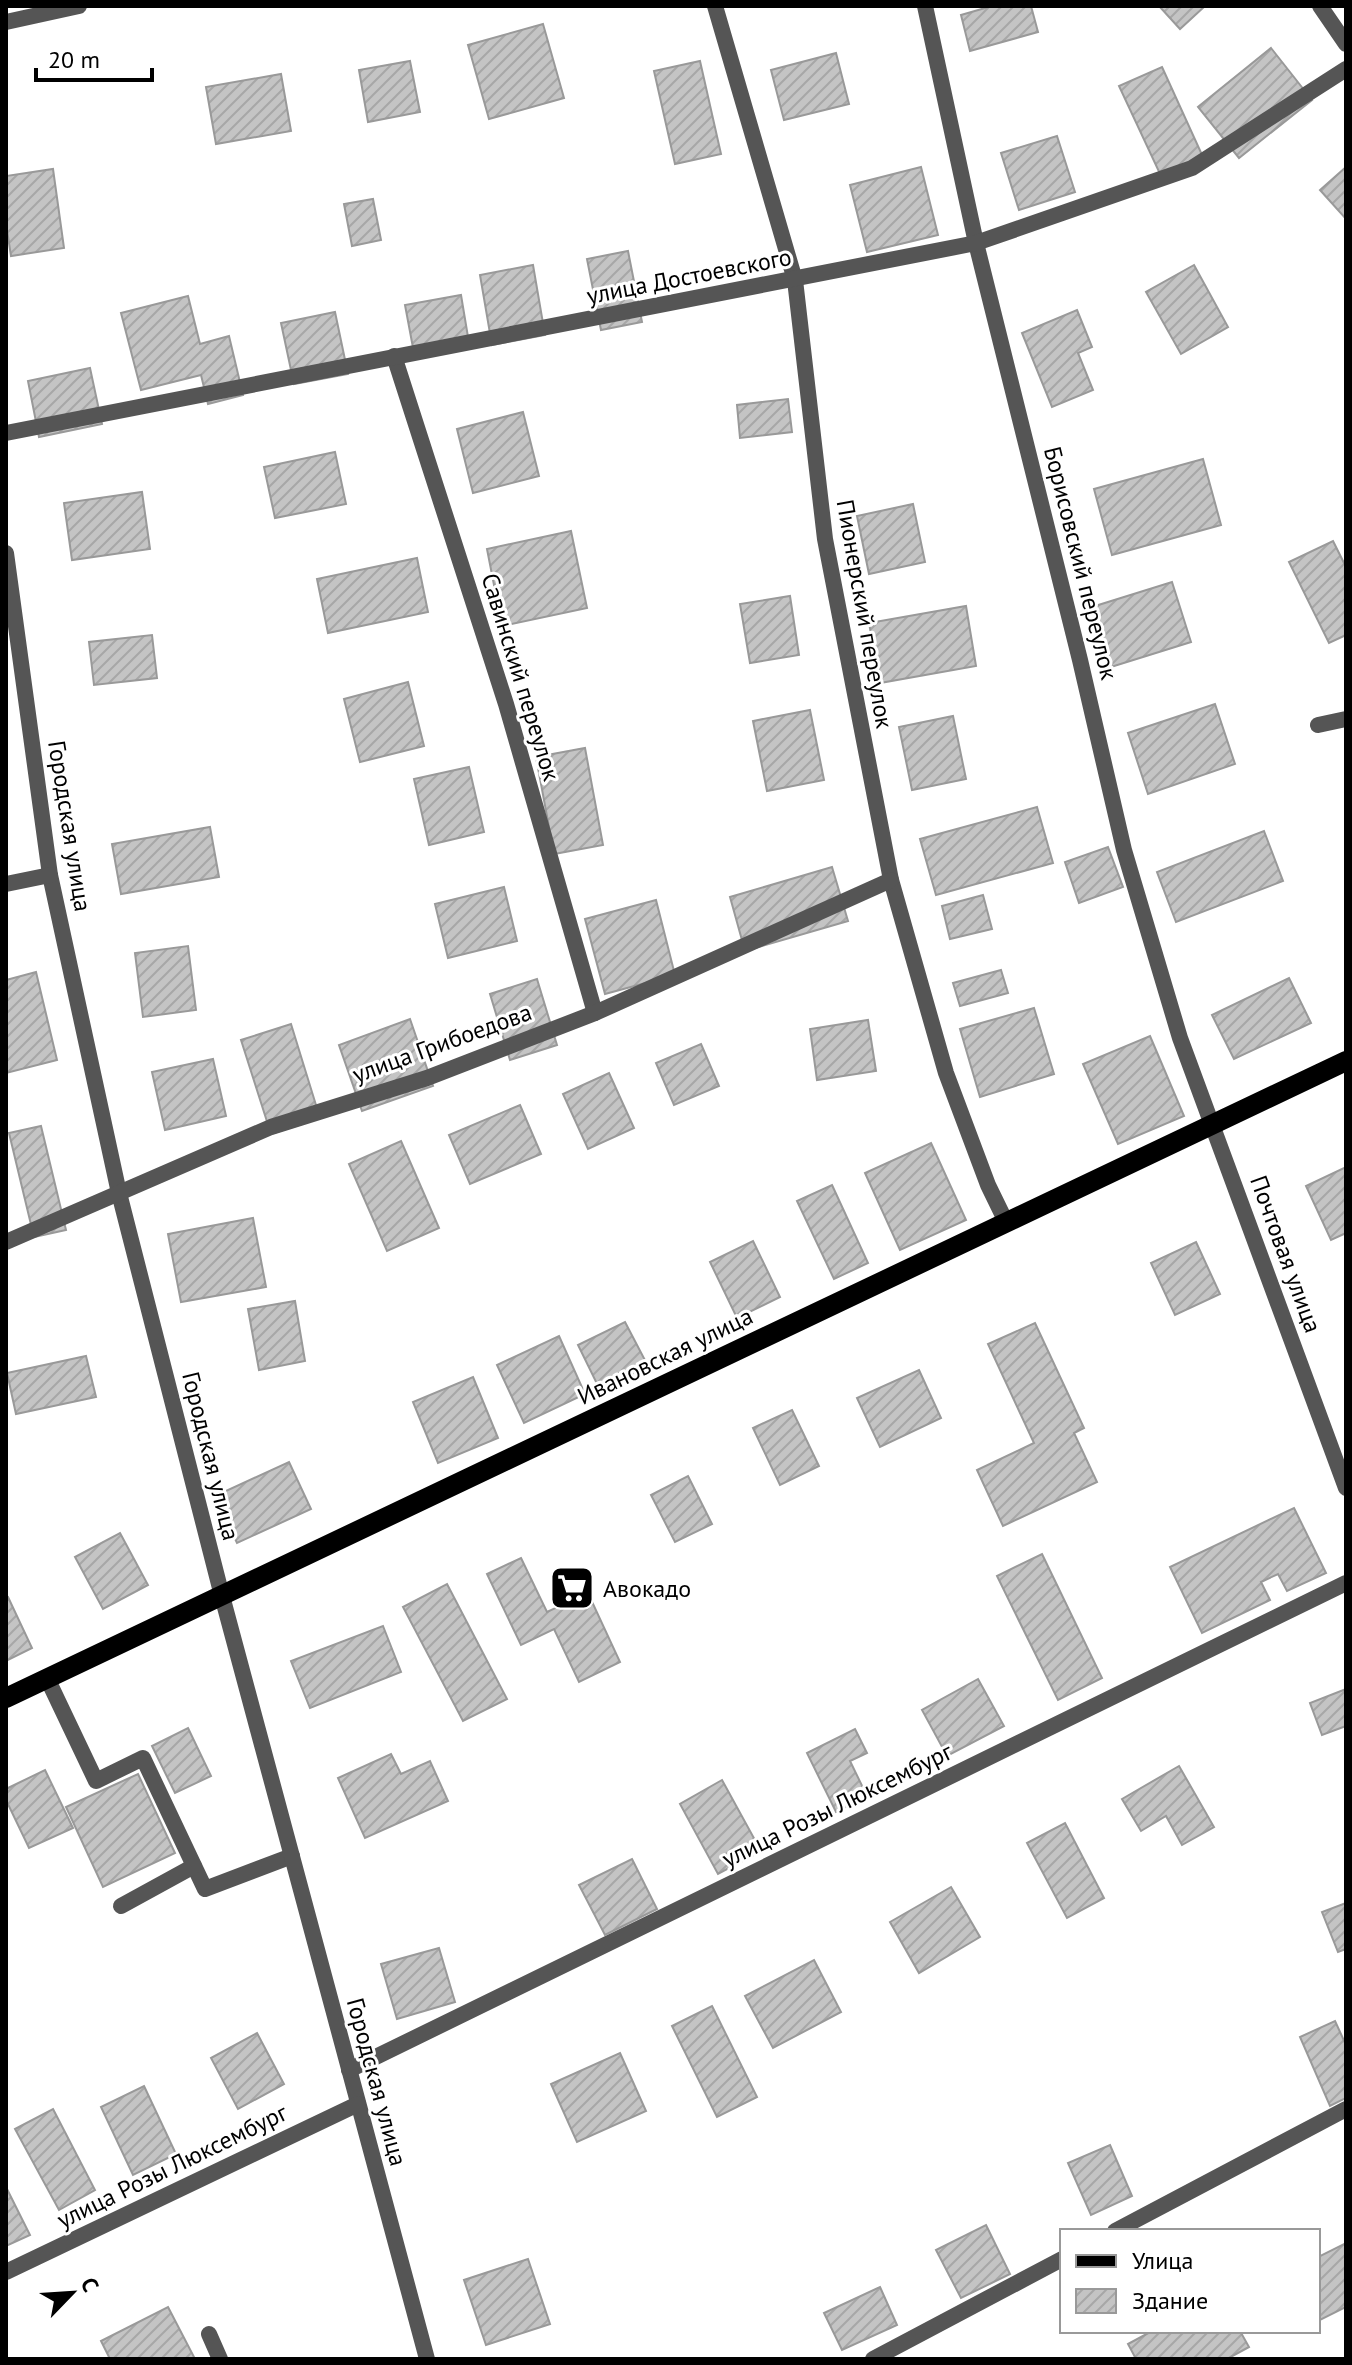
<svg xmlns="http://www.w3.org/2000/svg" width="1352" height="2365" font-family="'PT Sans',sans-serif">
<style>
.building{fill:url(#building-hatch);stroke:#999;stroke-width:2}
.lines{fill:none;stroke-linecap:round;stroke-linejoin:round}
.service{stroke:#555;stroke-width:16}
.minor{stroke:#555;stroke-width:16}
.primary{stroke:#000;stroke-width:20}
.labels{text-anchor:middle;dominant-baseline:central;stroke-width:6;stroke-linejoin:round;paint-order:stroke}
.street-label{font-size:24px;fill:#000;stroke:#fff}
.poi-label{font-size:24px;fill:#000;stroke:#fff;text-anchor:start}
</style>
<defs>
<pattern id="building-hatch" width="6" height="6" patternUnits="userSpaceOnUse" patternTransform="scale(2)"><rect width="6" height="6" fill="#c4c4c4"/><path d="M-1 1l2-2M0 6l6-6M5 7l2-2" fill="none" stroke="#a7a7a7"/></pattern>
</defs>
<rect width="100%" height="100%" fill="#fff"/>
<!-- building -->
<g class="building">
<path d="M992 6H1031L1038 32 970 51 961 15Z"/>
<path d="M1159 6H1205L1180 29Z"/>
<path d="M543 24 564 98 489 119 468 45Z"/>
<path d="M1271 48 1312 100 1239 158 1198 107Z"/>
<path d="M836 53 849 104 784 120 771 70Z"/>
<path d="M410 61 420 112 368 122 359 70Z"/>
<path d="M700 61 721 154 675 164 654 71Z"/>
<path d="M1162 67 1203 157 1161 176 1119 86Z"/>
<path d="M281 74 291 131 216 144 206 87Z"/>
<path d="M1057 136 1075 192 1019 210 1001 153Z"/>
<path d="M921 167 938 235 867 252 850 185Z"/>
<path d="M1346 167V219L1320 190Z"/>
<path d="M53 169 64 248 11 256 6 224V176Z"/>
<path d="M373 199 381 240 352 246 344 204Z"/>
<path d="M628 251 642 322 601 330 587 259Z"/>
<path d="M533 265 545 335 492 345 480 275Z"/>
<path d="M1194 265 1228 327 1181 354 1146 292Z"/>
<path d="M461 295 469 343 414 353 405 305Z"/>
<path d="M188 296 200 344 229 336 243 395 208 404 201 375 141 390 121 313Z"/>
<path d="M1077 310 1092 347 1078 353 1093 390 1052 407 1022 333Z"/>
<path d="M335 312 348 374 294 384 281 323Z"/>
<path d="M90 368 102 424 39 437 28 381Z"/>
<path d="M788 399 792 432 740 438 737 405Z"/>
<path d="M523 412 539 476 473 493 457 429Z"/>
<path d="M335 452 346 504 275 518 264 467Z"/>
<path d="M1203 459 1221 525 1112 555 1094 489Z"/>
<path d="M142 492 150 549 72 560 64 503Z"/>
<path d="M913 504 925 562 869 574 857 516Z"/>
<path d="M571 531 587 608 502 626 487 549Z"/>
<path d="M1333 541 1346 567V635L1329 643 1289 562Z"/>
<path d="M417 558 428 612 328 633 317 579Z"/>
<path d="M1172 582 1191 642 1111 667 1092 607Z"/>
<path d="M790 596 799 655 750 663 740 604Z"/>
<path d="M966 606 976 666 880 683 869 623Z"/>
<path d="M152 635 157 678 94 685 89 642Z"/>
<path d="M408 682 424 746 360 762 344 699Z"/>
<path d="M1215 704 1235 764 1148 794 1128 733Z"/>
<path d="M810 710 824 780 767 791 753 721Z"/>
<path d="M953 716 966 779 912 790 899 727Z"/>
<path d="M585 748 603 845 554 854 536 757Z"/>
<path d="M469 767 484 832 429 845 414 779Z"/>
<path d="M1037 807 1053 863 936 895 920 839Z"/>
<path d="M210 827 219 877 121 894 112 844Z"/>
<path d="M1264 831 1283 881 1176 922 1157 872Z"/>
<path d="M1108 847 1123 887 1079 903 1065 862Z"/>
<path d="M832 867 848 921 745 951 730 897Z"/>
<path d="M504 887 517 941 448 958 435 904Z"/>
<path d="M983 895 992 929 950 939 942 906Z"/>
<path d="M656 900 675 975 605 994 585 919Z"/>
<path d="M188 946 196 1010 143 1017 135 953Z"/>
<path d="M1001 970 1008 993 960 1006 953 983Z"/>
<path d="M36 972 57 1060 6 1073V980Z"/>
<path d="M1289 978 1311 1023 1234 1059 1212 1015Z"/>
<path d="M537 979 557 1045 510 1060 490 994Z"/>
<path d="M1034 1008 1054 1074 980 1097 960 1029Z"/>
<path d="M410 1019 433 1086 362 1111 339 1045Z"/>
<path d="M868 1020 876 1071 817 1080 810 1029Z"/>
<path d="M291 1024 320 1118 271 1134 241 1040Z"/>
<path d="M1150 1036 1184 1116 1118 1144 1083 1064Z"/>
<path d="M701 1044 719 1086 674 1105 656 1063Z"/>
<path d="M213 1059 226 1116 165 1130 152 1072Z"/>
<path d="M609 1073 634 1128 588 1149 563 1094Z"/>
<path d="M520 1105 541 1154 470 1184 449 1135Z"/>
<path d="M41 1126 66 1230 34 1237 9 1133Z"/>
<path d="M401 1141 439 1228 387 1251 349 1164Z"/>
<path d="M931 1143 966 1220 900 1250 865 1173Z"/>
<path d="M1346 1167V1233L1331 1240 1306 1186Z"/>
<path d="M832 1185 868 1263 834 1279 797 1201Z"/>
<path d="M253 1218 266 1287 181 1302 168 1234Z"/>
<path d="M753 1241 780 1297 737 1318 710 1262Z"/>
<path d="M1196 1242 1220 1294 1175 1315 1151 1263Z"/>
<path d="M295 1301 305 1361 259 1370 248 1309Z"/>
<path d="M625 1322 648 1366 600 1390 578 1345Z"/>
<path d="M1035 1323 1084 1428 1074 1433 1097 1482 1003 1526 977 1470 1034 1443 988 1344Z"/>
<path d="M559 1336 585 1394 524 1423 497 1365Z"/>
<path d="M86 1356 96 1397 16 1414 7 1373Z"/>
<path d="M919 1370 941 1418 880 1447 857 1398Z"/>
<path d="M473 1377 498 1438 438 1463 413 1402Z"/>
<path d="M792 1410 819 1466 780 1485 753 1428Z"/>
<path d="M289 1462 311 1509 237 1543 215 1496Z"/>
<path d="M688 1476 712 1524 675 1542 651 1495Z"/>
<path d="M1294 1508 1326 1573 1287 1591 1278 1574 1261 1582 1270 1600 1202 1633 1170 1567Z"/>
<path d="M120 1533 148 1585 103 1609 75 1557Z"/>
<path d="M1042 1554 1102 1678 1058 1700 997 1576Z"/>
<path d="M521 1558 547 1612 588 1593 620 1662 579 1682 554 1629 521 1645 487 1574Z"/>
<path d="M447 1584 507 1699 463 1721 403 1607Z"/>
<path d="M8 1597 32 1648 6 1661V1598Z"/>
<path d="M383 1626 401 1672 310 1708 291 1661Z"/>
<path d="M978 1679 1004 1726 947 1756 922 1710Z"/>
<path d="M1346 1689V1726L1322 1735 1310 1703Z"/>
<path d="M188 1728 211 1776 175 1793 152 1746Z"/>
<path d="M855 1729 867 1753 850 1761 867 1796 836 1812 807 1753Z"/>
<path d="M391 1754 401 1774 430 1761 448 1801 365 1838 338 1778Z"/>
<path d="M1179 1766 1214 1827 1182 1845 1166 1816 1141 1831 1122 1799Z"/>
<path d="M45 1770 73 1828 29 1848 6 1800V1789Z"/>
<path d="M138 1774 175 1853 103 1887 66 1807Z"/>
<path d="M722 1780 761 1851 718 1874 680 1804Z"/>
<path d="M1065 1823 1104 1898 1067 1918 1027 1843Z"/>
<path d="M632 1859 657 1909 605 1935 579 1885Z"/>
<path d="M951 1887 980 1937 919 1973 890 1922Z"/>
<path d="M1346 1903V1949L1338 1952 1322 1912Z"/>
<path d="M439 1948 455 2002 397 2019 381 1964Z"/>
<path d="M814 1960 841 2012 773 2048 745 1996Z"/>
<path d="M712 2006 757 2097 717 2117 672 2026Z"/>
<path d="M1335 2021 1346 2045V2098L1330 2106 1300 2037Z"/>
<path d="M257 2033 284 2084 238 2109 211 2058Z"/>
<path d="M620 2053 646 2111 577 2142 551 2084Z"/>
<path d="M144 2086 176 2154 133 2175 101 2107Z"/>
<path d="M53 2109 95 2190 59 2210 15 2129Z"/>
<path d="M1110 2145 1132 2196 1091 2215 1068 2163Z"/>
<path d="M6 2187 30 2235 6 2246Z"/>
<path d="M986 2225 1010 2274 961 2298 936 2250Z"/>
<path d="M1346 2243V2307L1318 2321V2257Z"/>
<path d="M528 2259 550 2324 486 2345 464 2280Z"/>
<path d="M880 2287 897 2325 842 2350 824 2313Z"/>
<path d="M168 2307 195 2359H110L101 2341Z"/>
<path d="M1152 2331H1240L1249 2347 1227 2359H1136L1128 2344Z"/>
</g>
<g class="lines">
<!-- service -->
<g class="service">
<path d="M47 1678 96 1781 143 1758 205 1889 292 1856"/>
<path d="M121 1906 194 1866"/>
<path d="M209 2334 220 2359"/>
</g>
<!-- minor -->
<g class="minor">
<path d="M715 6 795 280 825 539 891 880 946 1073 988 1185 1006 1222"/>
<path d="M925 6 976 243 1080 660 1124 850 1180 1038 1346 1488"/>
<path d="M1320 6 1346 44"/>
<path d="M6 22 79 6"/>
<path d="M394 356 506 704 595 1013"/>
<path d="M6 433 976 243 1192 168 1346 69"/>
<path d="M6 553 50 875 119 1193 222 1596 427 2359"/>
<path d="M1318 725 1346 719"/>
<path d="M6 884 50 875"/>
<path d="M6 1242 271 1127 427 1078 595 1013 891 880"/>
<path d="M349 2070 1346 1583"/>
<path d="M1115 2231 1346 2109"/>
<path d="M6 2272 358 2104"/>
<path d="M873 2359 1062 2259"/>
</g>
<!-- primary -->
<path class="primary" d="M6 1698 1346 1061"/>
</g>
<!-- icons -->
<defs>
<g id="supermarket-square" transform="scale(2.3)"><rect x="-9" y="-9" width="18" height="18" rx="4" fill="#000" stroke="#fff"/><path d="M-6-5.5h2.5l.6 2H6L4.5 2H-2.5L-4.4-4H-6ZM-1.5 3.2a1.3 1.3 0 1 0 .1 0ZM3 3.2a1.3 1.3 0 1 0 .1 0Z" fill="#fff"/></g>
</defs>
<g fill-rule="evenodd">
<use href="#supermarket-square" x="572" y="1588"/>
</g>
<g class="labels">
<!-- street labels -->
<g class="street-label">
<text transform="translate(689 276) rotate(-11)">улица Достоевского</text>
<text transform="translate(1081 563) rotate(76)">Борисовский переулок</text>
<text transform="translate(865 614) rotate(80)">Пионерский переулок</text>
<text transform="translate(521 677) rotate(73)">Савинский переулок</text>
<text transform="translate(70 826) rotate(81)">Городская улица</text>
<text transform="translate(442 1043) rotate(-20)">улица Грибоедова</text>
<text transform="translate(1286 1254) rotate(70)">Почтовая улица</text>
<text transform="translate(665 1356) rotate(-26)">Ивановская улица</text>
<text transform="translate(211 1456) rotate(76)">Городская улица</text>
<text transform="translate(837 1805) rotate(-26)">улица Розы Люксембург</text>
<text transform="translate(377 2082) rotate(75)">Городская улица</text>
<text transform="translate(172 2166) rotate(-26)">улица Розы Люксембург</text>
</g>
<!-- poi labels -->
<g class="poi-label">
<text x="603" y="1588">Авокадо</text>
</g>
</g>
<!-- border -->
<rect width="1352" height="2365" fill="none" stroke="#000000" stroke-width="16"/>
<!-- legend -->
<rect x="1060" y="2229" width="260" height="104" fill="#ffffff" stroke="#999999" stroke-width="2"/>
<rect x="1076" y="2255" width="40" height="12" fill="#000000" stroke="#999999" stroke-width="2"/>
<text x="1132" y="2269" font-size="24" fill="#000000">Улица</text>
<rect x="1076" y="2289" width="40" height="24" fill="url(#building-hatch)" stroke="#999999" stroke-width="2"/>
<text x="1132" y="2309" font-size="24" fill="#000000">Здание</text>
<!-- north arrow -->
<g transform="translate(72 2293) rotate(65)" stroke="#ffffff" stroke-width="6" paint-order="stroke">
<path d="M0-6L14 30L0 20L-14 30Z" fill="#000000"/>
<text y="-12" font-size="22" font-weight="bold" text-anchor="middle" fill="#000000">С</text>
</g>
<!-- scale -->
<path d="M36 68v12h116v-12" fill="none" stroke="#000000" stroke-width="4"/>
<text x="48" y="68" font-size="24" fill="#000000" stroke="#ffffff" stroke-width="6" paint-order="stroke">20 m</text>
</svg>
